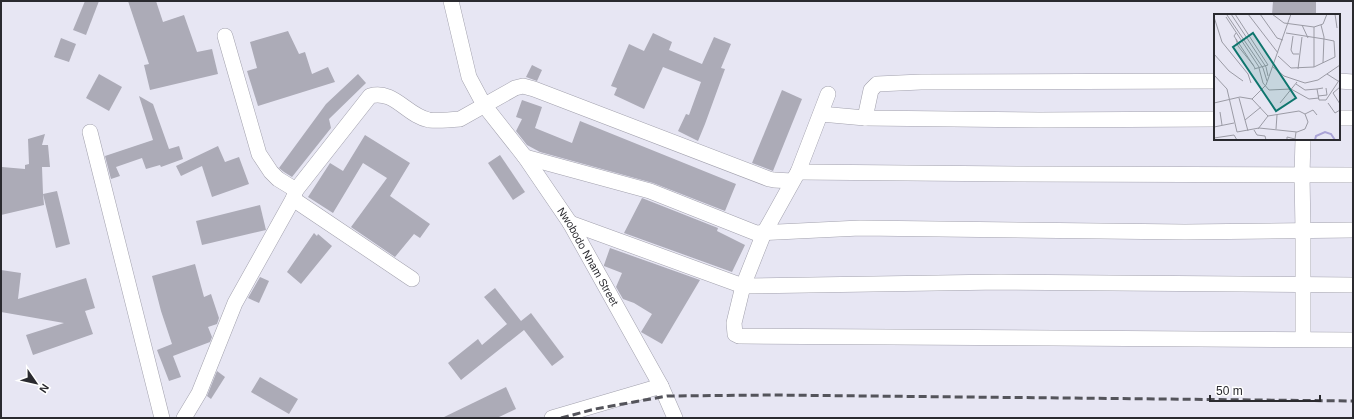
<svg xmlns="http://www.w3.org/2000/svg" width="1354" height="419" font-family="Helvetica,sans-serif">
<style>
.building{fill:#acabb7}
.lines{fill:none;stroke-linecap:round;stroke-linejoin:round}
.street-casing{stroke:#a2a1ad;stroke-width:16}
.street{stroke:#fff;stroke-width:15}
.rail{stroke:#54545b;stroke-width:3;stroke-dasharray:8 4;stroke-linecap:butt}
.labels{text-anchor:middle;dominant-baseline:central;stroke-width:3;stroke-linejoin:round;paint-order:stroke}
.street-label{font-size:11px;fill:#2a2a2f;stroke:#fff}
.inset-river{fill:none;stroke:#aba4d7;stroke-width:2}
.inset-road{fill:none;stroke:#9b9ba5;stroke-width:1}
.view{fill:#0f766e;fill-opacity:0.15;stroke:#0f766e;stroke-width:2}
.inset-edge{fill:none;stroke:#2a2a2f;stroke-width:2}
</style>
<rect width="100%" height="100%" fill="#e7e6f3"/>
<!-- building -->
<g class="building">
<path d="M85 1H99L86 35 73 30Z"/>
<path d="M128 1H156L163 22 184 15 197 52 212 49 218 74 150 90 144 65 149 64Z"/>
<path d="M1273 1H1316V15H1272Z"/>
<path d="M288 31 299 54 305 52 312 74 328 67 335 82 258 106 247 71 257 68 250 42Z"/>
<path d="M653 33 672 42 669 50 702 64 714 37 731 44 721 68 725 69 705 124 698 141 678 131 686 114 689 115 701 82 663 67 644 109 614 95 617 88 611 86 629 44 644 51Z"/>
<path d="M61 38 76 44 69 62 54 57Z"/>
<path d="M532 65 542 70 537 81 526 77Z"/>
<path d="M99 74 122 87 109 111 86 98Z"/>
<path d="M358 74 366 83 329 119 331 128 292 177 284 172 279 168 326 104Z"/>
<path d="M782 90 802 99 773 171 752 163Z"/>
<path d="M139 96 153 104 169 149 179 146 183 159 161 167 160 165 146 169 142 158 116 167 120 176 111 179 105 156 153 140Z"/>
<path d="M522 100 542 107 535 128 572 143 580 121 736 184 725 211 653 183 540 152 527 145 516 131 522 119 516 117Z"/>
<path d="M45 134 42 145H48L50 167H42L43 194 57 191 70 244 56 248 43 194 44 205 1 215 2 167 25 169V165L29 164 28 139Z"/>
<path d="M365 135 410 163 390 196 430 224 420 238 414 234 395 257 351 227 387 178 363 163 333 213 308 197 330 163 343 171Z"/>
<path d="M218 146 225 162 239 157 249 184 212 197 202 166 181 176 176 166Z"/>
<path d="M500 155 525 192 513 200 488 163Z"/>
<path d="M642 198 718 228 717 231 745 245 732 272 624 233Z"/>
<path d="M260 205 266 230 202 245 196 221Z"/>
<path d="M314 233 317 236 318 234 332 246 301 284 287 272Z"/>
<path d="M610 248 700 280 662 344 641 332 652 314 634 303 623 299 616 287 622 273 604 266V265Z"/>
<path d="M195 264 204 297 211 294 219 318 217 324 208 327 212 337 210 342 173 356 181 377 169 381 157 350 172 344 161 311 152 276Z"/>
<path d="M1 270 21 273 18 299 86 278 95 308 85 311 93 334 33 355 26 335 64 323 1 312Z"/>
<path d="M260 277 269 281 259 303 248 298Z"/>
<path d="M495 288 521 321 531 313 564 357 552 366 524 330 461 380 448 363 478 339 482 345 507 324 484 297Z"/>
<path d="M217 371 225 377 211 399 207 396Z"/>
<path d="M260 377 298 399 289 414 251 392Z"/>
<path d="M506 387 516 409 497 418H442Z"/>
</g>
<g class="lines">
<!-- street casing -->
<g class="street-casing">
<g id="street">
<path id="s1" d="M451 1 469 77 484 105 525 157 570 223 661 386 675 418"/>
<path d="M225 36 259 154 271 172 278 179 296 190"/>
<path d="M1339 81 1353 82"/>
<path d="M828 94 798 172 764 233 743 286 734 323 735 334 739 336 1353 340"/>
<path d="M821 114 865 118 1039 120 1215 119"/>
<path d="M865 118 871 90 877 84 921 82 1215 81"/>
<path d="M1339 118H1353"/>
<path d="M90 132 162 418"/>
<path d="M1303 139 1302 175 1303 230V339"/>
<path d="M525 157 650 191 756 233 860 228 1185 232 1353 230"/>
<path d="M798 172 1017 174 1353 175"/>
<path d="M293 199 412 279"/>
<path d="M570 223 743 286 1001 282 1353 285"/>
<path d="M184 418 199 393 235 303 293 199 296 190 370 96C394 89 407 116 429 120 439 121 450 120 460 119L515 88 523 86 534 89 769 179 774 180 792 181"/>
<path d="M552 418 661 386"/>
</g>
</g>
<!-- street -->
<use href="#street" class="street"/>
<!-- rail -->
<path class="rail" d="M561 418 595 409 667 396 773 395 1353 401"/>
</g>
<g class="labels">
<!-- street labels -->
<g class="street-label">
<text stroke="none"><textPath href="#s1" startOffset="294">Nwobodo Nnam Street</textPath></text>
</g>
</g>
<!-- overview -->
<g transform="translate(1214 14)">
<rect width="126" height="126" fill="#e7e6f3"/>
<path class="inset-river" d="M101 126 102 122 111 118 117 120 121 126"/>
<path class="inset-road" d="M17 0 52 53 54 62M21 0 54 51 40 55M34 0 64 39M46 0 63 24 69 26M58 0 70 9 100 13 109 10 113 0M121 0 123 14M13 1 49 54 53 67M0 3 8 28 34 60 37 69M12 3 45 53M88 11 94 24M107 11 110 23 109 49M100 13V53M22 19 20 22 41 54M72 19 110 25M79 22 77 36 79 40H85M22 25 24 32 40 52M0 40 15 57 29 67M64 42 77 54 100 53 121 43 120 27 110 25M59 53 70 62 91 69 104 66 126 51M45 54 49 69 55 76 77 75 95 85 105 84M84 55 88 23M113 60 124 67M0 61 13 75 23 118 45 114 83 118 91 115 94 108 91 100 85 97 54 102M82 70 91 76 103 75M126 73 119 79 126 90M109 74 103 75 105 86H112L126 65M104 82 113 81 112 74M25 84 34 117M38 85 52 71 77 0M0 89 26 83 38 85 54 102 44 115M66 89 83 68M114 89 121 99 126 96M6 98 8 111M91 100 99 96 103 101M31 106 47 93M0 113 20 109M62 115 63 101M40 116 43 121 51 122 52 126M0 124 20 121 23 126M73 126V123L81 125 82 118"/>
<path class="view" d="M39 19 82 84 62 97 19 33Z"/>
<rect width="126" height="126" class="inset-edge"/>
</g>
<!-- border -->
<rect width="1354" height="419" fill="none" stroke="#2a2a2f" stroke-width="4"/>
<!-- north arrow -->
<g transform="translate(36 383) rotate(124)" stroke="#ffffff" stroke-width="3" paint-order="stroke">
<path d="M0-3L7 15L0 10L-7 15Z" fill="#2a2a2f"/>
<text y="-6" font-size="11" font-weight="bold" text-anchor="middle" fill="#2a2a2f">N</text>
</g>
<!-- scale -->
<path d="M1210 395v6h110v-6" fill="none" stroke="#2a2a2f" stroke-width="2"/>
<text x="1216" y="395" font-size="12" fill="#2a2a2f" stroke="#ffffff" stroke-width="3" paint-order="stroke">50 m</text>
</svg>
